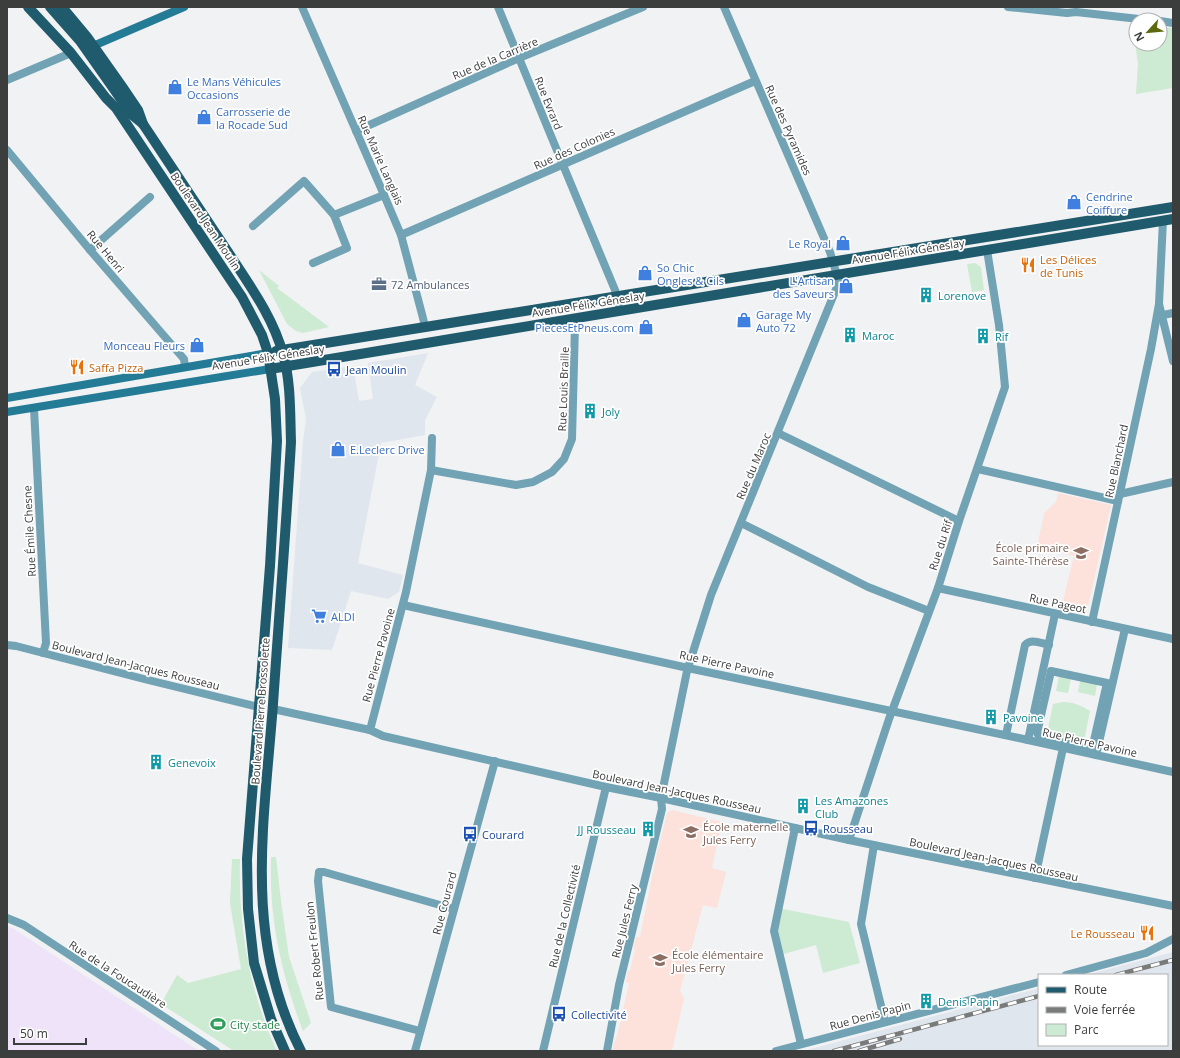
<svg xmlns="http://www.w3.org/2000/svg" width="1180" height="1058" font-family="'Open Sans',sans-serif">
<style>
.built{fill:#e0e6ee}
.industrial{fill:#eee3f8}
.education{fill:#fce2db}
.green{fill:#cdead2}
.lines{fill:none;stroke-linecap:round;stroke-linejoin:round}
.street{stroke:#71a3b4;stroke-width:8}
.secondary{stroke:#237b95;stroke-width:8}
.primary{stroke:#205b6d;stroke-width:10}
.rail-casing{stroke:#797a7a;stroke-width:4.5}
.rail{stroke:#fff;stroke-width:3;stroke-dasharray:9;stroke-linecap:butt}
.labels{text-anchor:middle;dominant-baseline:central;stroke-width:3.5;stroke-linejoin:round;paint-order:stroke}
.street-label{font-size:11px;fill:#3c3d3d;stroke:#fff}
.shop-label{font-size:11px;fill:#366cbe;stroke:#fff;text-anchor:start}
.food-label{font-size:11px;fill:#c56008;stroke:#fff;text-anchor:start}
.service-label{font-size:11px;fill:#4e5e75;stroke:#fff;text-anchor:start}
.culture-label{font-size:11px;fill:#0d838f;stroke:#fff;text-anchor:start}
.transit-label{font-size:11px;fill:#164399;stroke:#fff;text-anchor:start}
.education-label{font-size:11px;fill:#785e54;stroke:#fff;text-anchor:start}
.leisure-label{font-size:11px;fill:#27864d;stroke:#fff;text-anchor:start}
</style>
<rect width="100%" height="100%" fill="#f1f2f4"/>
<!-- built -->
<g class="built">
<path d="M428 353 415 385 437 397 425 420V435L381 443 358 563 403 575 399 592 388 599 351 591 332 650 288 648 303 441 306 419 300 388 312 372 353 366 359 401 373 399 368 363Z"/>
<path d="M1173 952V1051H803L1039 988V1045H1167V975H1086Z"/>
</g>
<!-- industrial -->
<path class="industrial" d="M7 926 14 929 199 1051H7Z"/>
<!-- education -->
<g class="education">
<path d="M1058 493 1111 505 1087 611 1083 614 1061 609 1074 556 1037 547 1044 513 1056 502Z"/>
<path d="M672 810 722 822 712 868 726 872 717 908 703 905 680 991 684 998 672 1051H612L616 1037H617L629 983 625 982 628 971H630L635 949 633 948 636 937H640L656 857 667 813Z"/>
</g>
<!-- green -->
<g class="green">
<path d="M1133 27H1136V44H1160V27L1173 28V88L1136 94 1138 64Z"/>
<path d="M975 263 981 267 984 290 972 292 967 264Z"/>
<path d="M259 270 279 286 277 288 329 327 303 333 296 331 287 324Z"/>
<path d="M1059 676 1071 678 1068 693 1056 691Z"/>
<path d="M1080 681 1097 684 1095 696 1078 692Z"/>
<path d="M1063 702C1074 702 1082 706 1090 711L1084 741 1047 734 1053 704Z"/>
<path d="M271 857H276L281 901 289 957 311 1023 303 1031C281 972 269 920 271 857Z"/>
<path d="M232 859H240C238 925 249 992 277 1051H234L161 1004 177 975 188 983 241 969 230 903Z"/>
<path d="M778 908 849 922 860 963 823 973 816 945 780 955 774 931Z"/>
</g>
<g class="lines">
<!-- street -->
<g class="street">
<path d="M302 7 384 195 401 235 423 318 425 327"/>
<path d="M498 7 563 165 615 290 620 311"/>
<path d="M1008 7 1067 13 1076 12 1148 20"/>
<path d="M1160 21 1173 23"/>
<path d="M7 80 71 53"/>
<path d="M356 131 519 58 643 7"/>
<path d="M7 150 90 250 184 359 185 367"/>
<path d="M334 215 384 195"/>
<path d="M1163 220 1159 304 1173 361"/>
<path d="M253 226 304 181 334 215 347 248 313 263"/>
<path d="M401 235 755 81"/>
<path d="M90 250 150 197"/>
<path d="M1158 316 1173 313"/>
<path d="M34 408 46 643 43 653"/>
<path d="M778 433 959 521"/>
<path d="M978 469 1118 501"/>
<path d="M431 470 516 485 533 482 552 472 564 459 572 439 575 325 574 318"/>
<path d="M1120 494 1173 482"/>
<path d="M741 523 868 587 929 611"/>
<path d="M938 588 1173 639"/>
<path d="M403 605 688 668 1028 740 1173 772"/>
<path d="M1092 622 1151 349 1159 304"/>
<path d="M7 645 16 646 144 679 259 707"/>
<path d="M1051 671 1107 683 1093 745 1088 748 1040 737 1037 733Z"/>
<path d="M273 709 370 730 383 736 606 787 661 798 849 840 1173 906"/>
<path d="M370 730 406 592 431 470 432 438"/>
<path d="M1006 735 1025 645C1031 638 1040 643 1049 645"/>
<path d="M1028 740 1055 614"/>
<path d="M1096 755 1125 629"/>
<path d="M795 828 774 931 801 1044"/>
<path d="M849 840 889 719 938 588 959 521 1005 387 999 325 987 250"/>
<path d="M874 845 861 924 885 1022"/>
<path d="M1035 878 1063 748"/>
<path d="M7 918 24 925 216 1051"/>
<path d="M1066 975 1146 953 1173 939"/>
<path d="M420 1031 331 1007 318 881 319 872H324L454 909"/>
<path d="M415 1051 495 761"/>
<path d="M543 1051 606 787"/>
<path d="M607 1051 619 985 662 809 661 798 687 671 711 595 839 282 830 252 724 7"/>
<path d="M776 1051 1039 982"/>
</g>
<!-- secondary -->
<g class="secondary">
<path d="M93 46 184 7"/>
<path d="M7 398 268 353"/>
<path d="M7 412 270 369"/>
</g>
<!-- primary -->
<g class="primary">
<path d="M28 7 71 53 106 98 116 108 242 297 262 335 268 353 275 399 277 441 270 566 247 859 248 909 254 963 271 1019 285 1051"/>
<path d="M50 7 80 41 132 115 143 124 149 133C176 173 203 214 230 255 250 286 273 317 283 354 291 382 290 413 291 442 286 529 279 617 273 704 264 824 243 939 301 1051"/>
<path d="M62 7 87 37 123 88 138 110 143 124"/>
<path d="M276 351 1173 207"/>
<path d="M270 369 1173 219"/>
</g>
<!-- rail casing -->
<g class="rail-casing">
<g id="rail">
<path d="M1116 975 1173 960"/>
<path d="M834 1051 1039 996"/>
<path d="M859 1051 900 1039"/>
</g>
</g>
<!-- rail -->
<use href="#rail" class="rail"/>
</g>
<!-- icons -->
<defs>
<g id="shop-bare" transform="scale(1.2)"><path d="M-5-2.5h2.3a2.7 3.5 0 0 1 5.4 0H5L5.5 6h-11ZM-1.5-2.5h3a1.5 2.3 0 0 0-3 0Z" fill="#3f7fe0" stroke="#fff" stroke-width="2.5" paint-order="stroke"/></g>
<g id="restaurant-bare" transform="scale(1.2)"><path d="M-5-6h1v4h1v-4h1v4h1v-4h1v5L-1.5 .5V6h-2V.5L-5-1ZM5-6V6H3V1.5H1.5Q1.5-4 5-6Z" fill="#e8710a" stroke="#fff" stroke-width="2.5" paint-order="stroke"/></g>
<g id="office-bare" transform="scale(1.2)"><path d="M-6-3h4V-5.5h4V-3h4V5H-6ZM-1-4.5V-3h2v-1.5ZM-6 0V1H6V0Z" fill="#5c6f8a" stroke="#fff" stroke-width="2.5" paint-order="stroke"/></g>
<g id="building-bare" transform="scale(1.2)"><path d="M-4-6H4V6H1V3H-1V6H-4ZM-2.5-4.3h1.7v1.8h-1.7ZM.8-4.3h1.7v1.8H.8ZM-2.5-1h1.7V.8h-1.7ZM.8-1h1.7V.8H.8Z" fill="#0f9aa8" stroke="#fff" stroke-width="2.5" paint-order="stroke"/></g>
<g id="bus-bare" transform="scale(1.2)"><path d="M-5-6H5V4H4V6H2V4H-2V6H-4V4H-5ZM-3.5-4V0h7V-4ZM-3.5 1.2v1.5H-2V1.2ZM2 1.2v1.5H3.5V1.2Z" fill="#1a4fb4" stroke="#fff" stroke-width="2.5" paint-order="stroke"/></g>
<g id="school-bare" transform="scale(1.2)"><path d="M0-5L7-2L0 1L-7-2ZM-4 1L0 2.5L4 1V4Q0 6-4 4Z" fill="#8d6e63" stroke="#fff" stroke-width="2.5" paint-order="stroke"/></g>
<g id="supermarket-bare" transform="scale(1.2)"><path d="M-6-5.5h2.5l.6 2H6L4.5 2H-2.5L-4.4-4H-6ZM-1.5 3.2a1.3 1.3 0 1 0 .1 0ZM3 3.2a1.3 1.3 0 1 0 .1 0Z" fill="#3f7fe0" stroke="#fff" stroke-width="2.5" paint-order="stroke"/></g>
<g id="stadium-bare" transform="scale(1.2)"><path d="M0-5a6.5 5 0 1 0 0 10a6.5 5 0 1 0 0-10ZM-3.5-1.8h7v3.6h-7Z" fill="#2e9e5b" stroke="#fff" stroke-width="2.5" paint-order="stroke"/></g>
</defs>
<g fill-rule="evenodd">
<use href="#shop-bare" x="175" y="87"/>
<use href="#shop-bare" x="204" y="117"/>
<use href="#shop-bare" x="1074" y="202"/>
<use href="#shop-bare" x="843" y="243"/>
<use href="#restaurant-bare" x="1028" y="265"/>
<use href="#shop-bare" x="645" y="273"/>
<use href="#office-bare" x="379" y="284"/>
<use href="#shop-bare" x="846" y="286"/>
<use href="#building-bare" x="926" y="295"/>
<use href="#shop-bare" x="744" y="320"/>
<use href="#shop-bare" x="646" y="327"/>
<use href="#building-bare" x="850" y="335"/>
<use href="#building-bare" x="983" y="336"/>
<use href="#shop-bare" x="197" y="345"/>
<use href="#restaurant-bare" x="77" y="367"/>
<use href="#bus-bare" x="334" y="369"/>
<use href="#building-bare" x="590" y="411"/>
<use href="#shop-bare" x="338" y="449"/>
<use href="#school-bare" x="1081" y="553"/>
<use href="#supermarket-bare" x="319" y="616"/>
<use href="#building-bare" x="991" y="717"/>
<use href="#building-bare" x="156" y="762"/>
<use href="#building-bare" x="803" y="806"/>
<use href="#bus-bare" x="811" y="828"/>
<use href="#building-bare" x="648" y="829"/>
<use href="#school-bare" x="691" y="832"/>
<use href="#bus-bare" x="470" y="834"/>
<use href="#restaurant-bare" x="1147" y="933"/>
<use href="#school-bare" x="660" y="960"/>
<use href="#building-bare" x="926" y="1001"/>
<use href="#bus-bare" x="559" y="1014"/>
<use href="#stadium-bare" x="218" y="1024"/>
</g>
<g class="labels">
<!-- street labels -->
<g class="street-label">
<text transform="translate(495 58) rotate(-23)">Rue de la Carrière</text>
<text transform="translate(549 103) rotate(68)">Rue Evrard</text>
<text transform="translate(789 130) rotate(66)">Rue des Pyramides</text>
<text transform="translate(574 148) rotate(-24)">Rue des Colonies</text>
<text transform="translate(381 160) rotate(66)">Rue Marie Langlais</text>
<text transform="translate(206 221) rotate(56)">Boulevard Jean Moulin</text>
<text transform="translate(106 251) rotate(50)">Rue Henri</text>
<text transform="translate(908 251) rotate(-9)">Avenue Félix Géneslay</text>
<text transform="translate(588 304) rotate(-9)">Avenue Félix Géneslay</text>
<text transform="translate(268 357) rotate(-9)">Avenue Félix Géneslay</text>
<text transform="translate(563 389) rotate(-88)">Rue Louis Braille</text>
<text transform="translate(1116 461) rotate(-78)">Rue Blanchard</text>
<text transform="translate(753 466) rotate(-67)">Rue du Maroc</text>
<text transform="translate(29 531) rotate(-93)">Rue Émile Chesne</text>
<text transform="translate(940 545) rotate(-72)">Rue du Rif</text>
<text transform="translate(1058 603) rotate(12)">Rue Pageot</text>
<text transform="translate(378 655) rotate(-75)">Rue Pierre Pavoine</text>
<text transform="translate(727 664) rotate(12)">Rue Pierre Pavoine</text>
<text transform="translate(136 665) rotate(14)">Boulevard Jean-Jacques Rousseau</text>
<text transform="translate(260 711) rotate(-86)">Boulevard Pierre Brossolette</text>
<text transform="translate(1090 742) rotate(13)">Rue Pierre Pavoine</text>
<text transform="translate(677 791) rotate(12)">Boulevard Jean-Jacques Rousseau</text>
<text transform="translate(994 859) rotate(12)">Boulevard Jean-Jacques Rousseau</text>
<text transform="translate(444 903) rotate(-75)">Rue Courard</text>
<text transform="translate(564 916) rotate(-77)">Rue de la Collectivité</text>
<text transform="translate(624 921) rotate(-76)">Rue Jules Ferry</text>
<text transform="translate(314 951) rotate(-96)">Rue Robert Freulon</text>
<text transform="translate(118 974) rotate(33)">Rue de la Foucaudière</text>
<text transform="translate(870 1015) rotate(-15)">Rue Denis Papin</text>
</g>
<!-- shop labels -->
<g class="shop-label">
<text x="187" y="81">Le Mans Véhicules<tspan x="187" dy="13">Occasions</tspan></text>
<text x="216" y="111">Carrosserie de<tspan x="216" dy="13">la Rocade Sud</tspan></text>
<text x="1086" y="196">Cendrine<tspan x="1086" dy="13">Coiffure</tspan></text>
<text x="831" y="243" text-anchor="end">Le Royal</text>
<text x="657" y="267">So Chic<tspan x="657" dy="13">Ongles &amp; Cils</tspan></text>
<text x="834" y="280" text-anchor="end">L'Artisan<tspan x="834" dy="13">des Saveurs</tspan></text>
<text x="756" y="314">Garage My<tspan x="756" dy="13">Auto 72</tspan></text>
<text x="634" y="327" text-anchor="end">PiecesEtPneus.com</text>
<text x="185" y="345" text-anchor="end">Monceau Fleurs</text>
<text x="350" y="449">E.Leclerc Drive</text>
<text x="331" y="616">ALDI</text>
</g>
<!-- food labels -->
<g class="food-label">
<text x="1040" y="259">Les Délices<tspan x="1040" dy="13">de Tunis</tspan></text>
<text x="89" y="367">Saffa Pizza</text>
<text x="1135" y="933" text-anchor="end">Le Rousseau</text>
</g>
<!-- service labels -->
<g class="service-label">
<text x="391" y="284">72 Ambulances</text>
</g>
<!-- culture labels -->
<g class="culture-label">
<text x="938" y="295">Lorenove</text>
<text x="862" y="335">Maroc</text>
<text x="995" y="336">Rif</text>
<text x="602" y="411">Joly</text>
<text x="1003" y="717">Pavoine</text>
<text x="168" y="762">Genevoix</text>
<text x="815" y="800">Les Amazones<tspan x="815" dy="13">Club</tspan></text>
<text x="636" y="829" text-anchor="end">JJ Rousseau</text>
<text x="938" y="1001">Denis Papin</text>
</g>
<!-- transit labels -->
<g class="transit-label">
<text x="346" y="369">Jean Moulin</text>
<text x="823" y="828">Rousseau</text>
<text x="482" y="834">Courard</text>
<text x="571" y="1014">Collectivité</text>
</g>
<!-- education labels -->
<g class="education-label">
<text x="1069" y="547" text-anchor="end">École primaire<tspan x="1069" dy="13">Sainte-Thérèse</tspan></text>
<text x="703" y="826">École maternelle<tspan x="703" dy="13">Jules Ferry</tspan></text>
<text x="672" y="954">École élémentaire<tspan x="672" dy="13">Jules Ferry</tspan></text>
</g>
<!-- leisure labels -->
<g class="leisure-label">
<text x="230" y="1024">City stade</text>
</g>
</g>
<!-- border -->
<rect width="1180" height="1058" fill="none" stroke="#3c3d3d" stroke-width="16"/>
<!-- legend -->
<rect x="1038" y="974" width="130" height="72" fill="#ffffff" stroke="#b1b1b1"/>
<rect x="1046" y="987" width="20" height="6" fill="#205b6d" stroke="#b1b1b1"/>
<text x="1074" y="994" font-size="12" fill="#3c3d3d">Route</text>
<rect x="1046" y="1007" width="20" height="6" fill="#797a7a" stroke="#b1b1b1"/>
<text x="1074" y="1014" font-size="12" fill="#3c3d3d">Voie ferrée</text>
<rect x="1046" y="1024" width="20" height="12" fill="#cdead2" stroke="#b1b1b1"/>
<text x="1074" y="1034" font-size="12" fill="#3c3d3d">Parc</text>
<!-- north arrow -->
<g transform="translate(1148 32) rotate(243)"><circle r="19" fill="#ffffff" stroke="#b1b1b1"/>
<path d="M0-3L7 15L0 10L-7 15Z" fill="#5f680c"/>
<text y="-6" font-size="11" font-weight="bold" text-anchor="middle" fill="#3c3d3d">N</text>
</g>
<!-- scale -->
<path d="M14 1038v6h72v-6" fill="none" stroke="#3c3d3d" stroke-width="2"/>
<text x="20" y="1038" font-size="12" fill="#3c3d3d" stroke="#ffffff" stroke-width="3" paint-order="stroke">50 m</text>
</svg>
